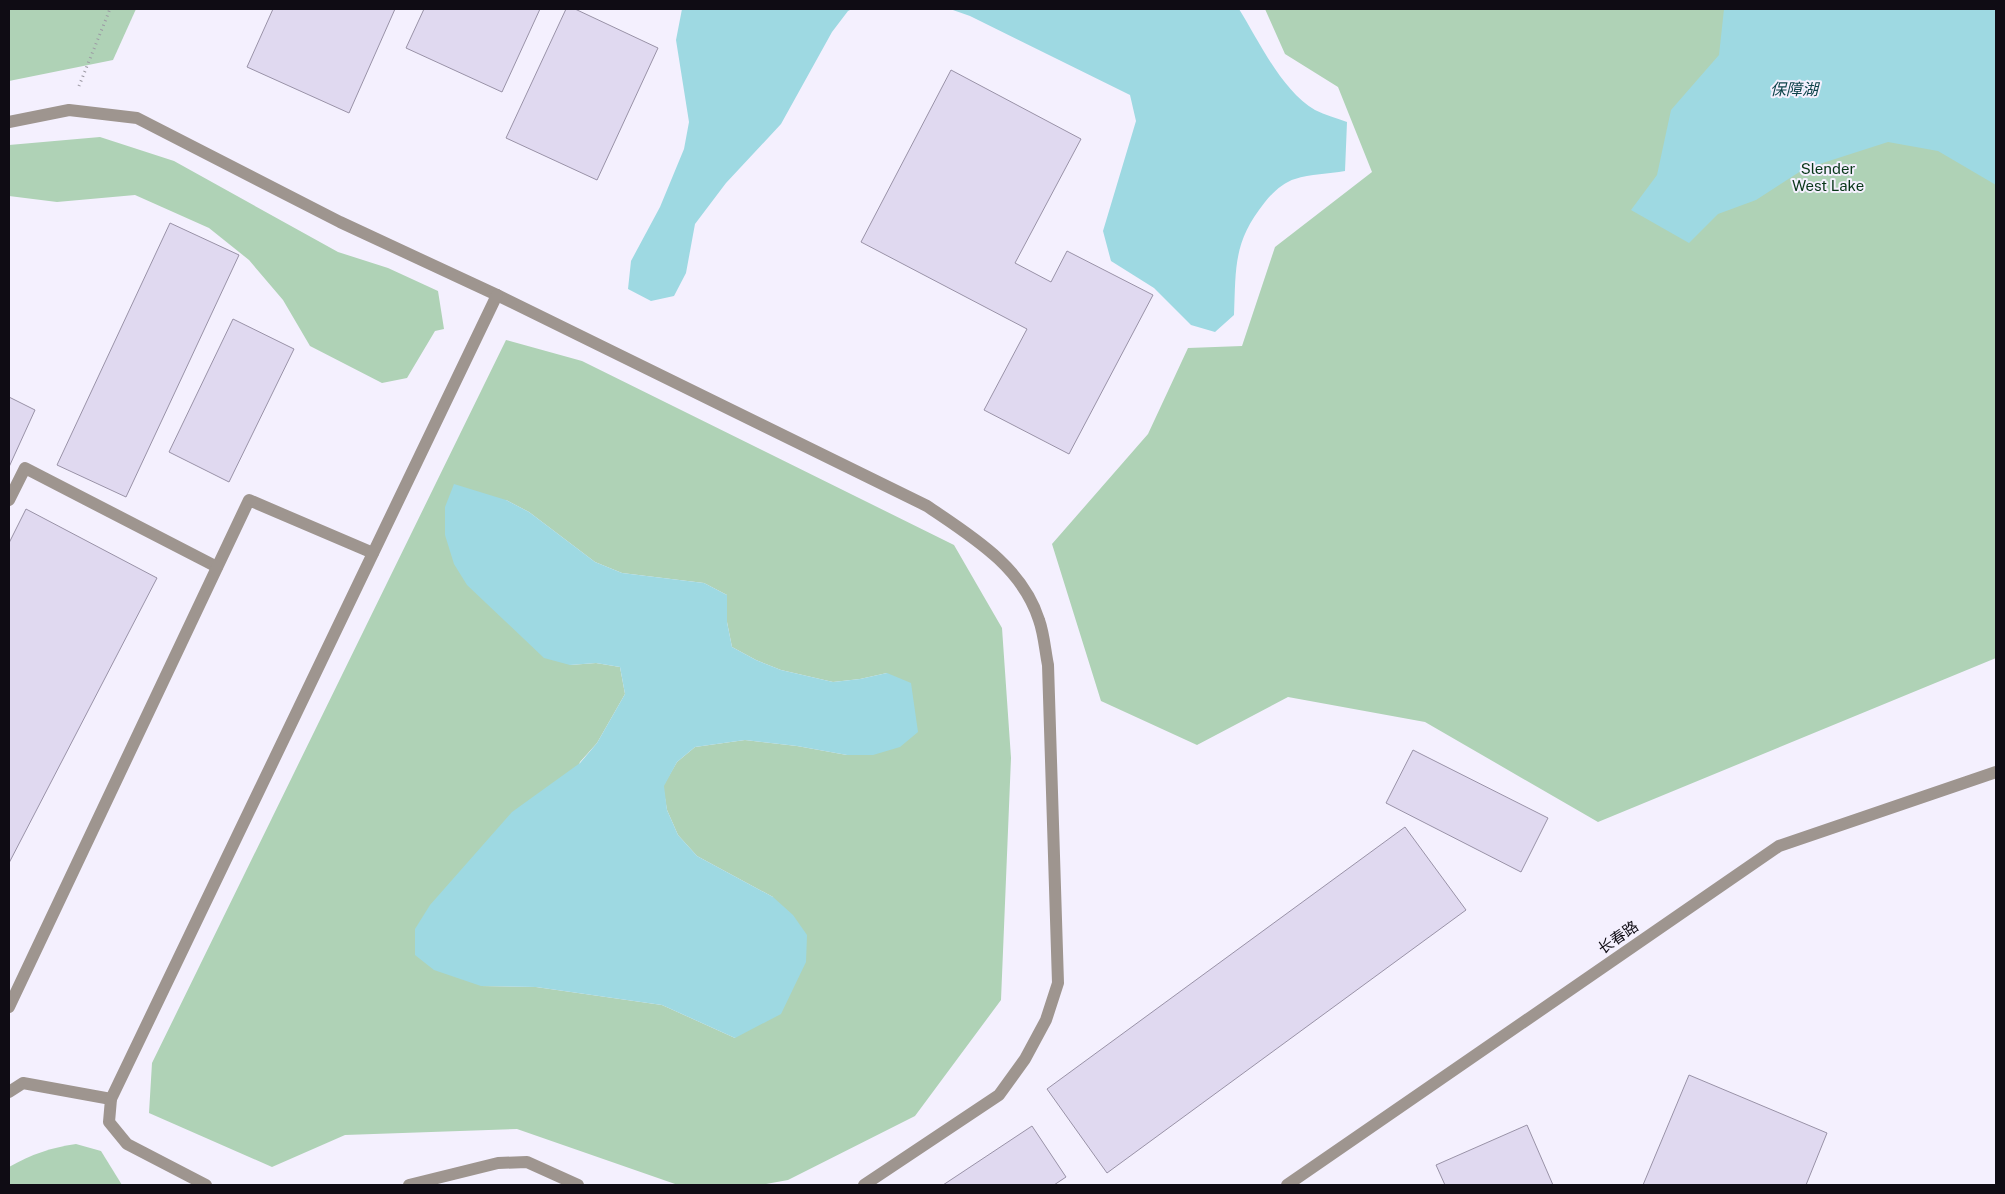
<svg xmlns="http://www.w3.org/2000/svg" width="2005" height="1194" font-family="'Public Sans','Noto Sans SC',sans-serif">
<style>
.green{fill:#afd2b6;fill-rule:evenodd}
.water{fill:#9ed9e2}
.building{fill:#e0d9f0;stroke:#9992a7}
.lines{fill:none;stroke-linecap:round;stroke-linejoin:round}
.path{stroke:#9c99a4;stroke-width:3;stroke-dasharray:1 4;stroke-linecap:butt}
.service{stroke:#9e958f;stroke-width:12}
.tertiary{stroke:#9e958f;stroke-width:12}
.labels{text-anchor:middle;dominant-baseline:central;stroke-width:4;stroke-linejoin:round;paint-order:stroke}
.park-label{font-size:15px;fill:#073617;stroke:#f4f0fe}
.street-label{font-size:15px;fill:#0f0c14;stroke:#f4f0fe}
.water-label{font-size:16px;font-style:italic;fill:#0d434a;stroke:#f4f0fe}
</style>
<rect width="100%" height="100%" fill="#f4f0fe"/>
<!-- green -->
<g class="green">
<path d="M9 9H136L113 60 9 81Z"/>
<path d="M1265 9H1996V658L1598 822 1425 722 1288 697 1197 745 1101 701 1052 544 1148 434 1188 348 1242 346 1275 247 1372 172 1338 87 1285 54Z"/>
<path d="M100 137 174 161 338 252 388 268 438 291 444 329 435 331 407 378 382 383 310 346 283 300 249 260 209 228 135 195 57 202 9 196V145Z"/>
<path d="M506 340 582 361 954 545 1002 628 1011 758 1001 1000 915 1116 788 1180 761 1185H678L517 1129 345 1135 272 1167 149 1113 152 1063ZM506 500 529 512 595 562 622 573 704 583 727 595V622L732 647 756 660 781 670 833 682 860 679 887 673 873 755H847L797 746 745 740 695 747 677 762 663 786 667 810 678 835 697 856 773 897 735 1038 662 1005 536 987 481 986 580 762 597 743 625 694 620 667 596 663 570 665Z"/>
<path d="M76 1144 101 1151 122 1185H9V1167C32 1154 50 1148 76 1144Z"/>
</g>
<!-- water -->
<g class="water">
<path d="M682 9H852L848 11 832 32 781 124 726 183 695 224 686 273 674 296 651 301 628 289 631 261 660 207 684 149 689 122 676 40Z"/>
<path d="M950 9H1239C1259 41 1281 90 1315 110 1325 115 1337 118 1347 122L1345 171C1329 174 1310 174 1295 179 1284 182 1272 193 1265 202 1233 242 1236 267 1234 315L1215 332 1191 325 1154 288 1111 261 1103 231 1136 121 1130 95 970 16Z"/>
<path d="M1724 9H1996V185L1938 151 1888 142 1804 169 1756 200 1718 214 1689 243 1631 210 1657 175 1671 110 1719 55Z"/>
<path d="M454 484 506 500 529 512 595 562 622 573 704 583 727 595V622L732 647 756 660 781 670 833 682 860 679 887 673 911 683 918 732 900 747 873 755H847L797 746 745 740 695 747 677 762 664 786 667 810 678 835 697 856 773 897 793 915 807 935 806 962 781 1014 735 1038 662 1005 536 987 481 986 434 970 415 955V929L430 905 512 812 580 763 597 743 625 694 620 667 596 663 570 665 544 658 467 585 454 564 445 535V507Z"/>
</g>
<!-- building -->
<g class="building">
<path d="M273 9H395L349 113 247 67Z"/>
<path d="M424 9H540L502 92 406 48Z"/>
<path d="M566 9H575L658 48 597 180 506 138Z"/>
<path d="M951 70 1081 139 1015 263 1051 282 1067 251 1153 295 1069 454 984 410 1027 329 861 242Z"/>
<path d="M170 223 239 255 126 497 57 465Z"/>
<path d="M233 319 294 349 229 482 169 452Z"/>
<path d="M9 397 35 410 9 467Z"/>
<path d="M26 509 157 578 9 863V543Z"/>
<path d="M1413 750 1548 818 1521 872 1386 803Z"/>
<path d="M1405 827 1466 910 1107 1173 1047 1089Z"/>
<path d="M1689 1075 1827 1133 1806 1185H1643Z"/>
<path d="M1527 1125 1553 1185H1445L1436 1165Z"/>
<path d="M1032 1126 1066 1177 1054 1185H943Z"/>
</g>
<g class="lines">
<!-- path -->
<path class="path" d="M79 86 110 9"/>
<!-- service -->
<g class="service">
<path d="M9 122 69 110 137 118 340 222 497 295 927 506C971 536 1022 566 1039 620 1044 634 1045 650 1048 665L1058 983 1046 1020 1025 1059 999 1095 864 1185"/>
<path d="M9 500 25 468 217 567"/>
<path d="M9 1007 249 500 373 553"/>
<path d="M9 1092 23 1083 111 1099"/>
<path d="M206 1185 127 1144 109 1122 111 1099 497 295"/>
<path d="M409 1185 498 1163 527 1162 578 1185"/>
</g>
<!-- tertiary -->
<path class="tertiary" d="M1287 1185 1779 846 1996 772"/>
</g>
<g class="labels">
<!-- park labels -->
<g class="park-label">
<text x="1828" y="168">Slender<tspan x="1828" dy="17">West Lake</tspan></text>
</g>
<!-- street labels -->
<g class="street-label">
<text transform="translate(1618 937) rotate(-35)">长春路</text>
</g>
<!-- water labels -->
<g class="water-label">
<text x="1794" y="89">保障湖</text>
</g>
</g>
<!-- border -->
<rect width="2005" height="1194" fill="none" stroke="#0f0c14" stroke-width="20"/>
</svg>
